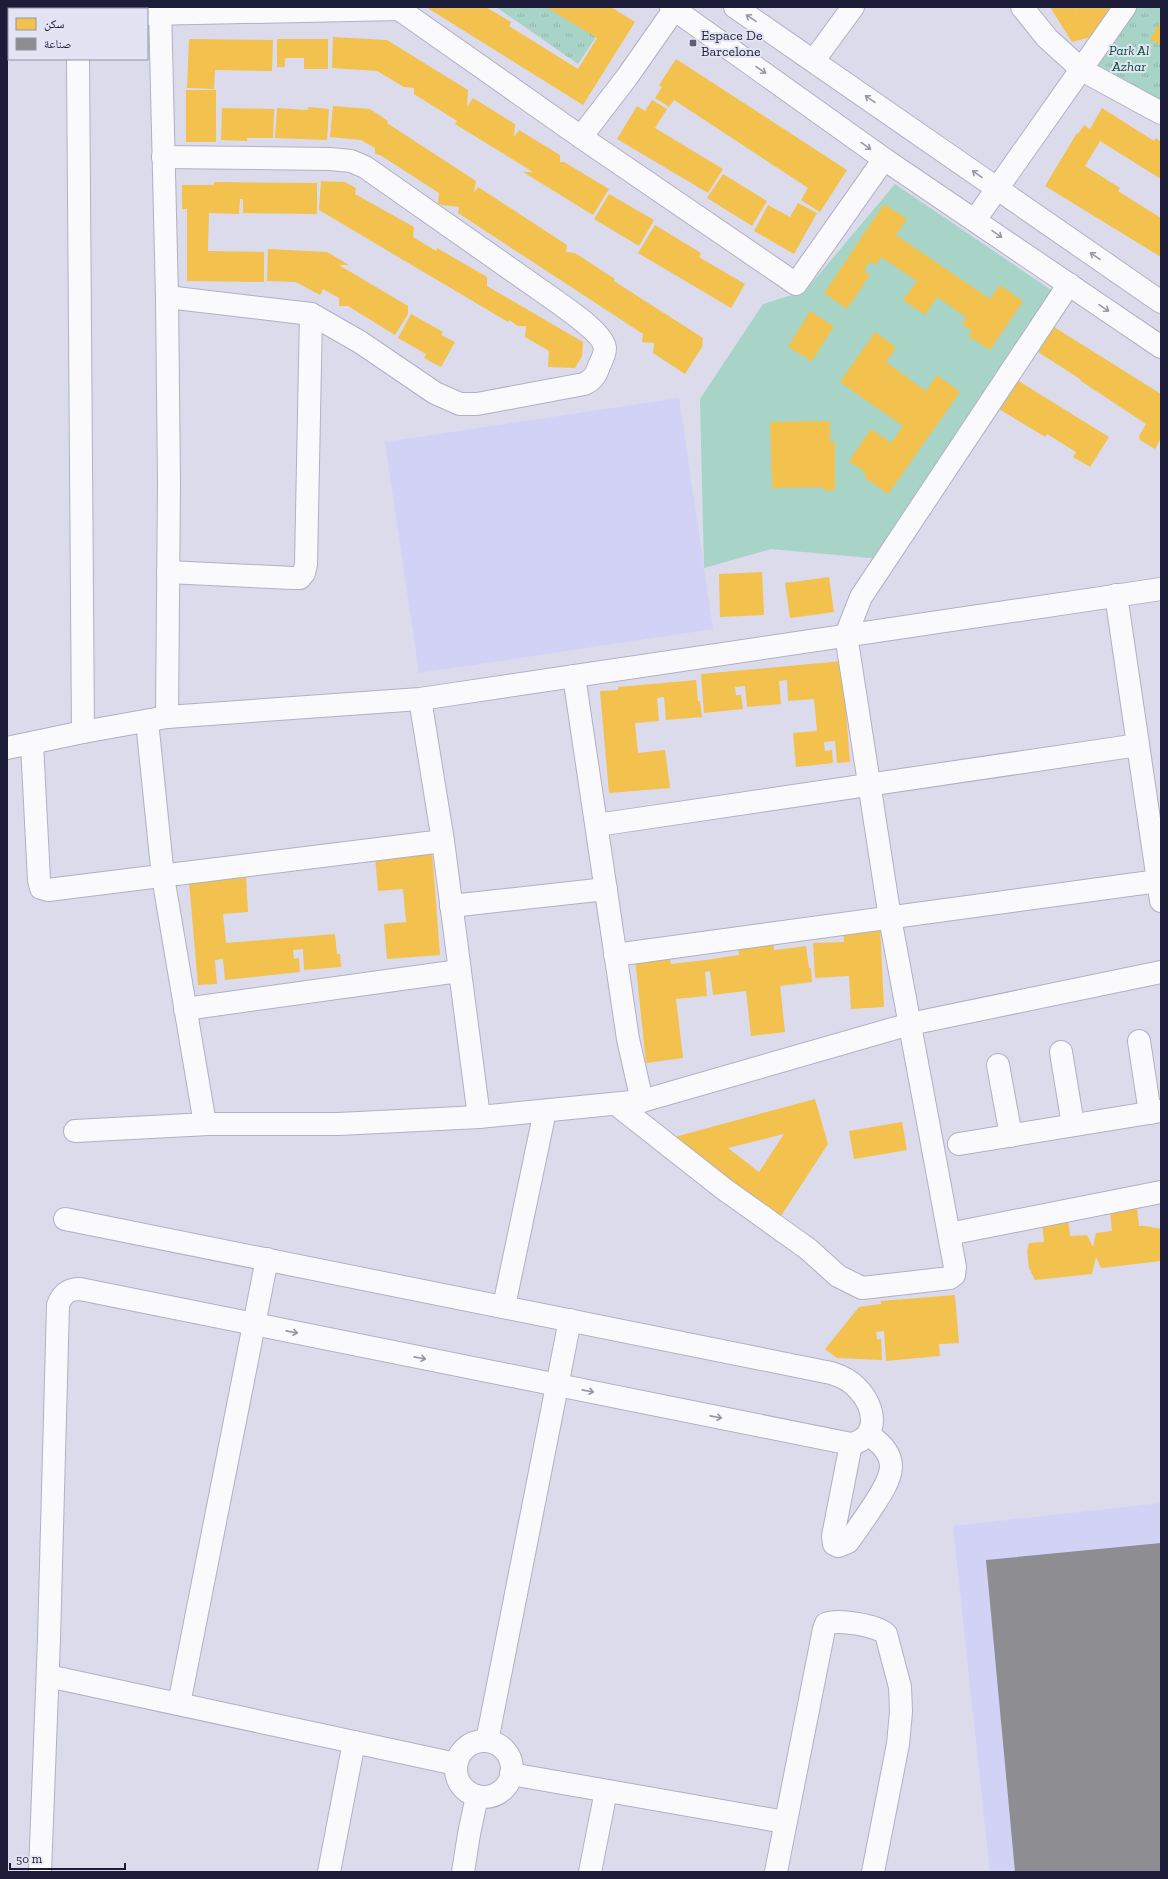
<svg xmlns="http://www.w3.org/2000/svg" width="1168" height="1879" font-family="'Zilla Slab','Noto Naskh Arabic',serif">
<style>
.built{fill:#d1d2f6}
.green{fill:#a7d4c7}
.park{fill:url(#park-tufts)}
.homes{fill:#f2c14e;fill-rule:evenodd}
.industry{fill:#8d8d92}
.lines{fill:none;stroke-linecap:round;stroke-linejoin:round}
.minor-casing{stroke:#b0b0c6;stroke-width:24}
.minor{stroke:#fafafc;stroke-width:22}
.oneway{stroke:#9696a4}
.poi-dot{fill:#5f5e77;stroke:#e2e3f3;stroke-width:1.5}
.labels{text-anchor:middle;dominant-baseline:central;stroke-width:4;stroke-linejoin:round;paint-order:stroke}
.poi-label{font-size:14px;fill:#1c1b38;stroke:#e2e3f3;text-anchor:start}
.park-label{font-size:14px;font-style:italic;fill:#095138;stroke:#e2e3f3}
</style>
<defs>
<pattern id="park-tufts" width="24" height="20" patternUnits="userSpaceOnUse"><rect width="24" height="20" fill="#a7d4c7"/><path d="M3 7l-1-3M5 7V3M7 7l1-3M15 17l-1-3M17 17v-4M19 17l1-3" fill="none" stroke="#8fb5ac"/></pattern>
</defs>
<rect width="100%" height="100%" fill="#dbdbec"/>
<!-- built -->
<g class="built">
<path d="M679 398 713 629 419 673 385 442Z"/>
<path d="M1161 1503V1872H990L953 1526Z"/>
</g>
<!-- green -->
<path class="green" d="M895 184 1060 296 881 559 771 549 704 568 700 399 763 304 805 291Z"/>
<!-- park -->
<g class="park">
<path d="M496 7H557L598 34 578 64Z"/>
<path d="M1125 7H1161V108L1082 70Z"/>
</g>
<!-- homes -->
<g class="homes">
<path d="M426 7H486L511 22 509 26 578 69 597 38 546 7H611L635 22 583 105Z"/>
<path d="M1050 7H1075L1076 9 1077 7H1110L1091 37 1072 42Z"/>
<path d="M1161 20V46L1150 39Z"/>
<path d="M333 37 387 40 468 90 467 107 473 98 515 124 514 137 519 130 560 155V162H564L609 189 593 215 523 172H533L455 124 457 121 414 94V88L404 87 377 71 332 68Z"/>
<path d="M189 39 273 40 272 71 215 70 214 89 187 88Z"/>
<path d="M277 39H328V69H304V58H285V67H277Z"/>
<path d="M676 59 847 170 820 212 801 200 808 188 674 100 669 107 655 98 662 87 659 85Z"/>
<rect x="186" y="90" width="30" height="52"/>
<path d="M652 100 667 109 655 128 723 169 708 193 617 139 637 106 645 111Z"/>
<path d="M333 106 370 109 388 121 387 123 476 181 474 193 478 187 567 245 566 252 575 253 615 279 614 281 703 338 702 347 685 374 653 353 654 343 642 342 643 334 458 213 459 207 442 205 438 203 439 193 380 155 375 154V148L361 140 330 137Z"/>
<path d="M308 107 329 109 327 140 275 138 277 108 308 110Z"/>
<path d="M222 108 274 109 273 138H247V141L221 140Z"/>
<path d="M1102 108 1154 141 1156 138 1161 142V179L1100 141 1085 166 1120 188 1118 191 1161 218V257L1045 186 1077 133 1078 134 1084 125 1090 129Z"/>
<path d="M723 174 767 201 752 226 707 198Z"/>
<path d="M321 181 345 182 356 188 355 194 414 227 413 237 436 251 437 248 487 277V286L583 342 582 356 575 368 548 367 549 351 525 337 526 326H518L509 320 508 322 319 210Z"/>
<path d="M214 182 317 183V214L243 213V199H240L239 214 209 213 208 251 264 252V282L187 281V209H182V185H214Z"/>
<path d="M609 194 654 220 639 246 594 219Z"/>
<path d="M798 203 817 213 794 254 754 231 768 205 790 217Z"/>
<path d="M884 204 907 219 896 235 990 299 1000 285 1023 301 990 350 968 336 972 331 962 324 966 317 937 297 925 315 903 300 917 281 881 257 876 265 870 261 864 271 870 275 847 309 824 293Z"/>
<path d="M655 225 701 253 699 257 745 284 731 308 638 253Z"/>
<path d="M268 249 327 252 349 265H339L408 306V314L395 335 348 306H339V298L323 289 320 295 296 282 267 281Z"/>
<path d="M810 311 834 326 812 361 788 347Z"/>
<path d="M411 314 443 332 441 335 455 342 441 367 424 358 426 354 398 338Z"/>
<path d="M1054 327 1161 394V441L1160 440 1155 449 1140 440 1139 436 1146 424 1081 381 1080 379 1038 352Z"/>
<path d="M875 332 896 347 886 362 926 391 937 375 960 392 888 494 864 477 866 473 849 461 871 429 891 443 903 426 840 382Z"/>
<path d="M1017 380 1109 437 1090 467 1073 457 1076 452 1047 434 1045 437 999 409Z"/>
<path d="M830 421V442L835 441V490L824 491V487L772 488 770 422Z"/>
<path d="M762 572 764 615 720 617 719 574Z"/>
<path d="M829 577 834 612 790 618 785 583Z"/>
<path d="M842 661 850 762 837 763 835 741 824 742 825 751 832 750 833 763 796 767 793 733 817 731 814 699 788 701 787 680 779 681 781 704 747 707 745 686 735 687 736 695H741L743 709 704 713 701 674Z"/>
<path d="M696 680 698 701H700L702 717 666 720 664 697 657 698 659 721 635 723 638 753 665 750 670 788 609 793 600 691 618 690V687Z"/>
<path d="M432 851 440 955 387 959 384 924 406 922 403 889 378 891 375 856Z"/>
<path d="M246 876 248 912 223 914 226 943 335 934 337 954H340L341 967 304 970 303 949 293 950 294 959 299 958 300 972 225 980 223 959 215 960 217 984 198 985 189 882Z"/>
<path d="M880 926 884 1007 851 1009 849 976 815 978 813 943 844 942 843 928Z"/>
<path d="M773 940 774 950 806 946 809 968H811L812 982 780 986 785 1032 751 1036 746 991 713 995 710 971 705 972 707 996 676 999 683 1058 646 1063 635 958 669 954 671 964 706 960 739 955 738 944Z"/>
<path d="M815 1099 828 1144 779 1219 671 1138ZM784 1134 759 1172 728 1148Z"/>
<path d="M902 1122 907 1150 854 1159 849 1131Z"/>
<path d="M1137 1208 1139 1226H1145L1161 1229V1261L1101 1268 1096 1257 1092 1274 1035 1280 1029 1268 1027 1251 1029 1243 1044 1242 1042 1222 1068 1219 1070 1236 1087 1235 1093 1247 1096 1233 1112 1231 1110 1211Z"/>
<path d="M955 1295 959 1343 939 1344 940 1356 886 1361 884 1331 876 1332 877 1339H881L882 1360 837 1358 825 1349 859 1307 881 1304V1301Z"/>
</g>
<!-- industry -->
<path class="industry" d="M1161 1543V1872H1015L986 1560Z"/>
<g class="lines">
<!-- minor casing -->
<g class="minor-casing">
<g id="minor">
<path d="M77 7V9"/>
<path d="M160 7 167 297 169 483 167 717"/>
<path d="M396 7 581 137 796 284 884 159"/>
<path d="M671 7 884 159 1161 347"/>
<path d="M735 7 1161 302"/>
<path d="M1022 7 1047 38 1082 70 1161 113"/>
<path d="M147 14 400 9 401 7"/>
<path d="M7 15H9"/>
<path d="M78 59 83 732"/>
<path d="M814 60 853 7"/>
<path d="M581 137 627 77 676 7"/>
<path d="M163 157 330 159 351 161 365 167 556 301C568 310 603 333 605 348 605 354 602 360 599 366 596 375 593 380 584 384L477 404H460L435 393 360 342 311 314 167 297"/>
<path d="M975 220 1125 7"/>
<path d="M168 572 293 578H300L304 573 306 564 311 314"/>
<path d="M1116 595 1161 901"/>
<path d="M574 676 628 1039 642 1101"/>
<path d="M420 699 443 841 479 1117"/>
<path d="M147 721 163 877 204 1118 208 1124"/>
<path d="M32 744 39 880 41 888 48 890 443 841"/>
<path d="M7 748 83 732 167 717 420 699 1161 589"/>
<path d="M597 825 1138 745"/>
<path d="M451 906 606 889"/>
<path d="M615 955 1158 881"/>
<path d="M185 1009 459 971"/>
<path d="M1139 1041 1150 1113"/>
<path d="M1061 1052 1073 1125"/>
<path d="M998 1065 1011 1136"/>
<path d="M616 1104 724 1189 808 1249 838 1276 862 1288 950 1278 954 1275 955 1267 890 918 846 635 861 597 1069 284"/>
<path d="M75 1131 208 1124H339L479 1117 642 1101 910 1024 1161 972"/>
<path d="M959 1144 1161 1111"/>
<path d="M949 1234 1161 1192"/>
<path d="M504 1306 545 1111"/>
<path d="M851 1444 833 1536 834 1544 838 1546 848 1542C857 1530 865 1518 873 1506 892 1477 903 1458 869 1435"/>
<path d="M48 1676 456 1764"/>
<path d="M179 1704 267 1259"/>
<path d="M487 1741 570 1320"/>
<circle cx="484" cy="1769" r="28"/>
<path d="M511 1774 785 1822"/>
<path d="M40 1872 49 1639 58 1305C62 1294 68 1289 80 1289L851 1444C881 1437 875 1406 857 1388 850 1380 841 1376 831 1373L65 1219"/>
<path d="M329 1872 354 1742"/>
<path d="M463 1872 469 1834 477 1796"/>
<path d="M590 1872 606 1791"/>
<path d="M776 1872 824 1629 826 1624C838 1619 877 1625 886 1634L900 1687 901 1712 898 1744 873 1872"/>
</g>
</g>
<!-- minor -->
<use href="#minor" class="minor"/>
</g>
<!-- one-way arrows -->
<defs><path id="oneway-shaft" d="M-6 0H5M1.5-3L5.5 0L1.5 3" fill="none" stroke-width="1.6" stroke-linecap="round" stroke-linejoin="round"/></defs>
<g class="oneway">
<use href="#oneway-shaft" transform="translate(751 18) rotate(-146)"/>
<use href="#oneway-shaft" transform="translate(761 70) rotate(35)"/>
<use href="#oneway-shaft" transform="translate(870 99) rotate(-145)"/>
<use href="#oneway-shaft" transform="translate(866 146) rotate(36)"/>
<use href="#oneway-shaft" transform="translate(977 174) rotate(-145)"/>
<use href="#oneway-shaft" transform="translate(997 234) rotate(35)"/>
<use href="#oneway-shaft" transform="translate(1095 256) rotate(-145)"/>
<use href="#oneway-shaft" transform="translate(1104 308) rotate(34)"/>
<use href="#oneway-shaft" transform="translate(292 1332) rotate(11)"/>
<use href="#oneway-shaft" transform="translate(420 1358) rotate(11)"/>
<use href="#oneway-shaft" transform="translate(588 1391) rotate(11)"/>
<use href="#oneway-shaft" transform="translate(716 1417) rotate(11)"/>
</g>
<!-- markers -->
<rect class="poi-dot" x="689" y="39" width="8" height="8" rx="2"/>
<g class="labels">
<!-- poi labels -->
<g class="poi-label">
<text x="701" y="35">Espace De<tspan x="701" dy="16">Barcelone</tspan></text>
</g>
<!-- park labels -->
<g class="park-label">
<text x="1129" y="50">Park Al<tspan x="1129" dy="16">Azhar</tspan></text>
</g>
</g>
<!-- border -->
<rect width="1168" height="1879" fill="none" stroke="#1c1b38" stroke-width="16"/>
<!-- legend -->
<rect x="8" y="8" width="140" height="52" fill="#e2e3f3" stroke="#9393a8"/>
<rect x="16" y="18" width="20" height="12" fill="#f2c14e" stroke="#9393a8"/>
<text x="44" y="28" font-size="12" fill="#1c1b38">سكن</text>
<rect x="16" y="38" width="20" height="12" fill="#8d8d92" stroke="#9393a8"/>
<text x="44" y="48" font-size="12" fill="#1c1b38">صناعة</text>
<!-- scale -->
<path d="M10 1863v6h115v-6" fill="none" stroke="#1c1b38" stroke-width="2"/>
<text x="16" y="1863" font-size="12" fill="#1c1b38" stroke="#e2e3f3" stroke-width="3" paint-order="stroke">50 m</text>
</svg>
